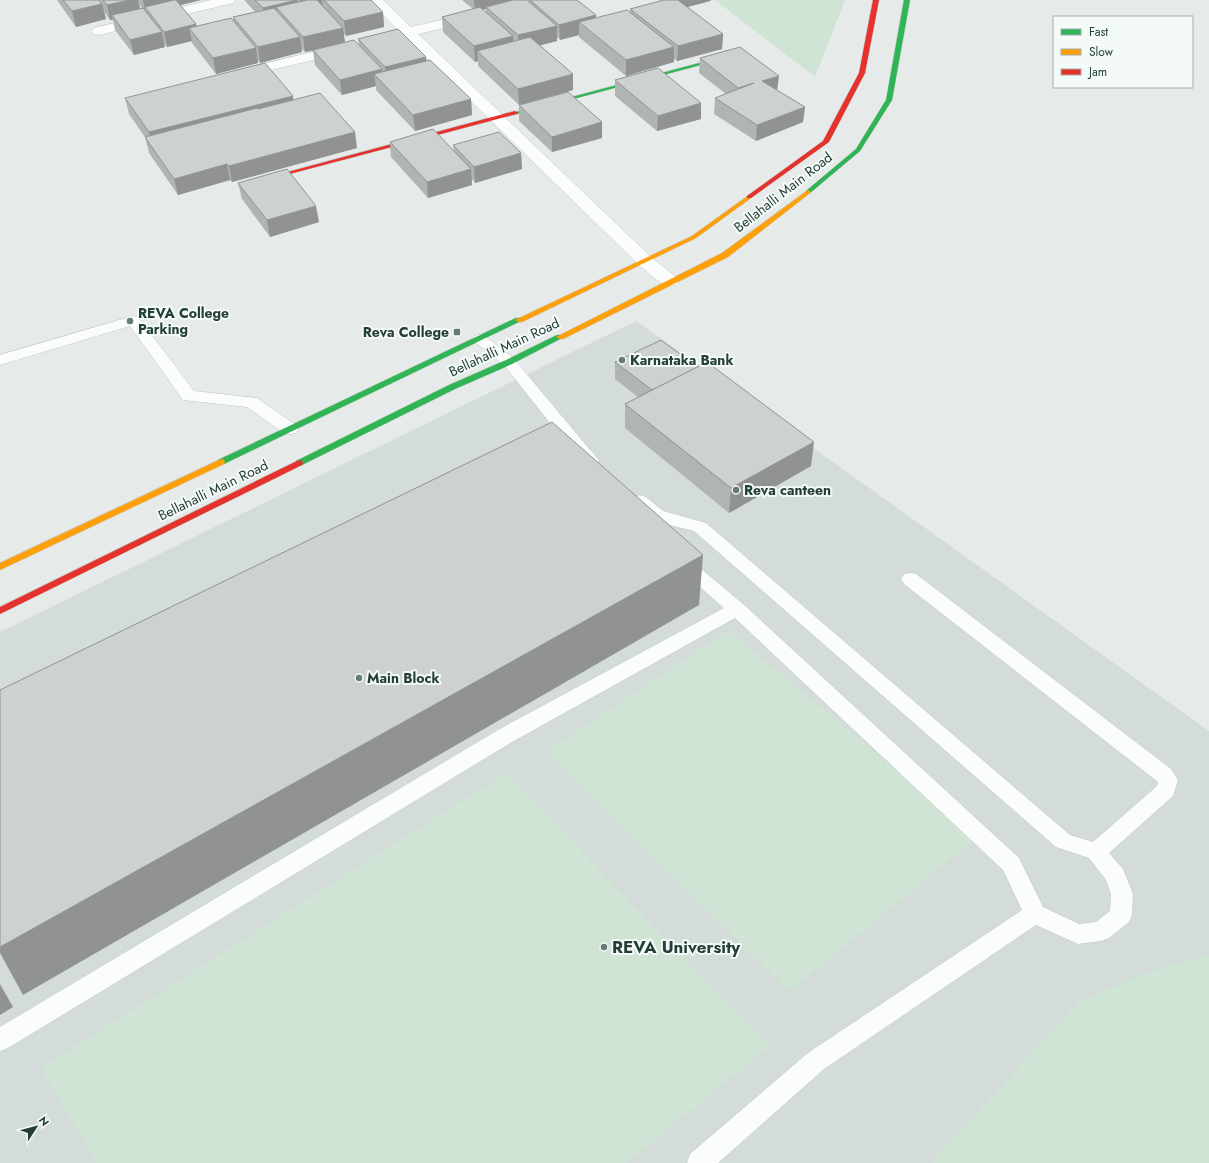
<svg xmlns="http://www.w3.org/2000/svg" width="1209" height="1163" font-family="Jost,sans-serif">
<style>
.built{fill:#d4dcd9}
.green{fill:#cfe4d5}
.lines{fill:none;stroke-linecap:round;stroke-linejoin:round}
.lane-casing{stroke:#c3c8c6;stroke-width:1}
.street-casing{stroke:#c3c8c6;stroke-width:1}
.fast-casing{stroke:#c1c9c6;stroke-width:1}
.slow-casing{stroke:#c1c9c6;stroke-width:1}
.jam-casing{stroke:#c1c9c6;stroke-width:1}
.lane{fill:#fbfcfc;fill-rule:evenodd}
.street{fill:#fbfcfc;fill-rule:evenodd}
.fast{fill:#30b455;fill-rule:evenodd}
.slow{fill:#ff9f0a;fill-rule:evenodd}
.jam{fill:#e5322d;fill-rule:evenodd}
.wall{fill:#b0b5b3;fill-rule:evenodd}
.shaded-wall{fill:#909392}
.building{fill:#cdd2d0;stroke:#909392}
.poi-dot{fill:#677b75;stroke:#f4faf7;stroke-width:1.5}
.labels{text-anchor:middle;dominant-baseline:central;stroke-width:4;stroke-linejoin:round;paint-order:stroke}
.street-label{font-size:14px;fill:#233f37;stroke:#f4faf7}
.poi-label{font-size:14px;font-weight:bold;fill:#233f37;stroke:#f4faf7;text-anchor:start}
.near-poi-label{font-size:17px;font-weight:bold;fill:#233f37;stroke:#f4faf7;text-anchor:start}
</style>
<rect width="100%" height="100%" fill="#e6ebe9"/>
<!-- built -->
<path class="built" d="M636 321 1209 731V1163H0V632Z"/>
<!-- green -->
<g class="green">
<path d="M715 0H845L815 77Z"/>
<path d="M729 631 977 837 790 991 546 751Z"/>
<path d="M506 773 769 1047 626 1163H97L41 1068Z"/>
<path d="M1209 955V1163H931L1078 1003 1145 973Z"/>
</g>
<g class="lines">
<!-- lane casing -->
<g class="lane-casing">
<g id="lane">
<path d="M133 316 138 317 194 391 257 398 296 425 298 429 296 433 290 434 284 433 247 407 183 400 130 326 0 365V355Z"/>
<path d="M480 334 485 336 514 359 585 444 599 460 597 464C585 467 581 459 573 452L504 365 475 342 472 339 475 336Z"/>
<path d="M640 495 646 497 663 511 706 523 1070 835 1093 842 1157 786 1158 782 904 584 901 579 904 574 910 573 916 574 1171 769 1178 780 1173 796 1109 853 1123 869 1133 894 1132 915 1129 922 1109 938 1101 941 1078 944 1036 925 824 1069 718 1163H687L690 1154 808 1053 1022 910 1003 870 735 618 512 742 8 1048 0 1051V1027L498 730 724 608 677 567 674 563 677 559 683 557 689 559 743 604 1019 858 1043 907 1079 924 1096 922 1110 911 1111 894 1106 880 1089 858 1056 847 694 531C672 525 644 522 631 501L634 497Z"/>
</g>
</g>
<!-- street casing -->
<g class="street-casing">
<g id="street">
<path d="M211 0H235L233 3 99 35 94 34 92 31 94 28Z"/>
<path d="M368 0H383L411 27 472 13 477 14 479 17 477 20 418 34 651 257 676 277 679 281 676 285C661 288 650 273 639 265L405 37 396 39 391 38 389 35 391 32 398 30Z"/>
<path d="M341 45 346 46 348 49 346 52 239 78 234 77 232 74 234 71Z"/>
</g>
</g>
<!-- fast casing -->
<g class="fast-casing">
<g id="fast">
<path d="M904 0H910L892 100 860 151 810 193H806V191L856 149 886 100Z"/>
<path d="M718 58 723 59 517 114 512 113Z"/>
<path d="M516 318H519L523 320 224 464H218L217 462 218 460Z"/>
<path d="M557 335H560L564 337 512 364 455 389 302 465H296L295 463 296 461 449 385 506 360Z"/>
</g>
</g>
<!-- slow casing -->
<g class="slow-casing">
<g id="slow">
<path d="M808 190 811 192 810 193 728 257 563 339H560L556 337 722 253Z"/>
<path d="M749 195 752 197 751 198 696 238 522 322H519L515 320 692 236Z"/>
<path d="M221 459 224 460 225 462 224 464 0 570V563Z"/>
</g>
</g>
<!-- jam casing -->
<g class="jam-casing">
<g id="jam">
<path d="M873 0H879L865 73 829 142 751 198H747V196L823 141 859 73Z"/>
<path d="M515 111 518 113 517 114 263 181H259L258 180Z"/>
<path d="M299 460 302 461 303 463 302 465 0 614V607Z"/>
</g>
</g>
<!-- lane -->
<use href="#lane" class="lane"/>
<!-- street -->
<use href="#street" class="street"/>
<!-- fast -->
<use href="#fast" class="fast"/>
<!-- slow -->
<use href="#slow" class="slow"/>
<!-- jam -->
<use href="#jam" class="jam"/>
</g>
<!-- wall -->
<g class="wall">
<path d="M57 0H172V1V0H201L180 5 196 24 197 26 233 21V17L255 12 245 1V0H371L383 12 384 27 346 36 344 34 345 42 359 45 358 39 427 60 471 99 472 115 415 131 376 90V86L342 95 315 65 313 51 305 52 301 48 302 52 260 63 258 60V63L216 74 192 43V41L167 47 164 43 165 47 134 55 115 30 113 20H110L104 12 106 19 76 27ZM138 3 142 8H140Z"/>
<path d="M462 0H577L596 18 630 13V9L660 1 659 0H711L710 1 687 7 723 34 722 49 677 61 674 59V62L626 76 579 37V35L560 40 557 37V41L540 45 573 90 519 105 478 66V61L475 62 443 32 442 17 473 9ZM486 9V13L483 10Z"/>
<path d="M700 58 777 90 805 107 803 122 756 141 714 114 715 98 726 94 699 73Z"/>
<path d="M615 80 701 119 657 131 615 96Z"/>
<path d="M125 98 293 100 357 148 232 182 230 180 178 195 149 153 145 137 129 114Z"/>
<path d="M519 105 602 122V138L552 152 519 121Z"/>
<path d="M390 142 454 151 453 145 521 153 522 169 475 183 472 179V185L428 198 391 157Z"/>
<path d="M238 183 319 222 270 237 242 199Z"/>
<path d="M615 362 811 466 729 513 625 428V404L638 397 615 379Z"/>
</g>
<!-- shaded-wall -->
<g class="shaded-wall">
<path d="M130 0H138L141 13 112 15 113 20H110L107 5Z"/>
<path d="M143 0H172L173 5 145 7V12Z"/>
<path d="M175 0H201L177 6Z"/>
<path d="M297 0 299 15 276 7 279 20 266 23 263 8Z"/>
<path d="M300 0H322L323 9 302 14Z"/>
<path d="M474 0H514L486 7V9L475 11Z"/>
<path d="M674 0H711L710 1 673 11Z"/>
<path d="M102 4 106 19 76 27 72 11Z"/>
<path d="M383 12 384 27 346 36 344 21Z"/>
<path d="M596 15V30L579 22V35L560 40 559 25Z"/>
<path d="M196 24 200 39 189 28 192 41 167 47 164 32Z"/>
<path d="M557 26V41L519 51 518 35Z"/>
<path d="M343 28 345 43 305 52 303 37Z"/>
<path d="M162 32 165 47 134 55 130 40Z"/>
<path d="M723 34 722 49 677 61 678 46Z"/>
<path d="M513 36 514 52 477 51 478 61 475 62 474 46Z"/>
<path d="M300 37 302 52 260 63 258 47Z"/>
<path d="M674 47V62L626 76V60Z"/>
<path d="M256 48 258 63 216 74 213 58Z"/>
<path d="M426 57 428 72 387 83 385 67Z"/>
<path d="M382 69 384 84 374 74 376 86 342 95 340 80Z"/>
<path d="M573 74V90L519 105 518 89Z"/>
<path d="M779 76 777 91 762 81Z"/>
<path d="M293 96 295 111 153 148 149 132Z"/>
<path d="M471 99 472 115 415 131 413 115Z"/>
<path d="M701 103V119L657 131 658 116Z"/>
<path d="M805 107 803 122 756 141 757 125Z"/>
<path d="M602 122V138L552 152V137Z"/>
<path d="M355 132 357 148 232 182 229 166Z"/>
<path d="M521 153 522 169 475 183 474 167Z"/>
<path d="M227 164 230 180 178 195 174 179Z"/>
<path d="M471 169 472 185 428 198 427 182Z"/>
<path d="M316 206 319 222 270 237 267 220Z"/>
<path d="M814 442 811 466 729 513 731 488Z"/>
<path d="M703 555 699 605 23 995 0 953V947Z"/>
<path d="M0 984 13 1007 0 1015Z"/>
</g>
<!-- building -->
<g class="building">
<path d="M63 0H99L102 4 72 11Z"/>
<path d="M103 0H130L107 5Z"/>
<path d="M174 0H176L196 24 164 32 145 7Z"/>
<path d="M255 0H297L263 8Z"/>
<path d="M307 0H317L343 28 303 37 276 7Z"/>
<path d="M324 0H371L383 12 344 21Z"/>
<path d="M513 0H527L557 26 518 35 486 7Z"/>
<path d="M530 0H577L596 15 559 25Z"/>
<path d="M664 0H678L723 34 678 46 630 9Z"/>
<path d="M480 7 513 36 474 46 442 17Z"/>
<path d="M143 8 162 32 130 40 112 15Z"/>
<path d="M274 8 300 37 258 47 233 17Z"/>
<path d="M627 10 674 47 626 60 579 22Z"/>
<path d="M231 18 256 48 213 58 189 28Z"/>
<path d="M398 29 426 57 385 67 358 39Z"/>
<path d="M530 37 573 74 518 89 477 51Z"/>
<path d="M354 40 382 69 340 80 313 50Z"/>
<path d="M740 47 779 76 762 81 805 107 757 125 715 98 754 83 738 88 700 58Z"/>
<path d="M430 60 471 99 413 115 374 74Z"/>
<path d="M265 63 293 96 149 132 125 98Z"/>
<path d="M658 68 701 103 658 116 615 80Z"/>
<path d="M568 92 602 122 552 137 519 105Z"/>
<path d="M320 93 355 132 229 166 227 164 174 179 145 137 257 108 258 109Z"/>
<path d="M433 129 471 169 427 182 390 142Z"/>
<path d="M499 132 521 153 474 167 453 145Z"/>
<path d="M287 169 316 206 267 220 238 183Z"/>
<path d="M661 340 698 367 652 390 615 362Z"/>
<path d="M707 362 814 442 731 488 625 404Z"/>
<path d="M552 422 703 555 0 947V690Z"/>
</g>
<!-- markers -->
<g class="poi-dot">
<circle cx="130" cy="321" r="4"/>
<rect x="453" y="328" width="8" height="8" rx="2"/>
<circle cx="622" cy="360" r="4"/>
<circle cx="736" cy="490" r="4"/>
<circle cx="359" cy="678" r="4"/>
<circle cx="604" cy="947" r="4"/>
</g>
<g class="labels">
<!-- street labels -->
<g class="street-label">
<text transform="translate(783 192) rotate(-38)">Bellahalli Main Road</text>
<text transform="translate(504 347) rotate(-25)">Bellahalli Main Road</text>
<text transform="translate(213 490) rotate(-26)">Bellahalli Main Road</text>
</g>
<!-- poi labels -->
<g class="poi-label">
<text x="138" y="313">REVA College<tspan x="138" dy="16">Parking</tspan></text>
<text x="449" y="332" text-anchor="end">Reva College</text>
<text x="630" y="360">Karnataka Bank</text>
<text x="744" y="490">Reva canteen</text>
<text x="367" y="678">Main Block</text>
</g>
<!-- near-poi labels -->
<g class="near-poi-label">
<text x="612" y="947">REVA University</text>
</g>
</g>
<!-- legend -->
<rect x="1053" y="16" width="140" height="72" fill="#f4faf7" stroke="#a0afaa"/>
<rect x="1061" y="29" width="20" height="6" fill="#30b455" stroke="#a0afaa"/>
<text x="1089" y="36" font-size="12" fill="#233f37">Fast</text>
<rect x="1061" y="49" width="20" height="6" fill="#ff9f0a" stroke="#a0afaa"/>
<text x="1089" y="56" font-size="12" fill="#233f37">Slow</text>
<rect x="1061" y="69" width="20" height="6" fill="#e5322d" stroke="#a0afaa"/>
<text x="1089" y="76" font-size="12" fill="#233f37">Jam</text>
<!-- north arrow -->
<g transform="translate(36 1127) rotate(54)" stroke="#f4faf7" stroke-width="3" paint-order="stroke">
<path d="M0-3L7 15L0 10L-7 15Z" fill="#233f37"/>
<text y="-6" font-size="11" font-weight="bold" text-anchor="middle" fill="#233f37">N</text>
</g>
</svg>
